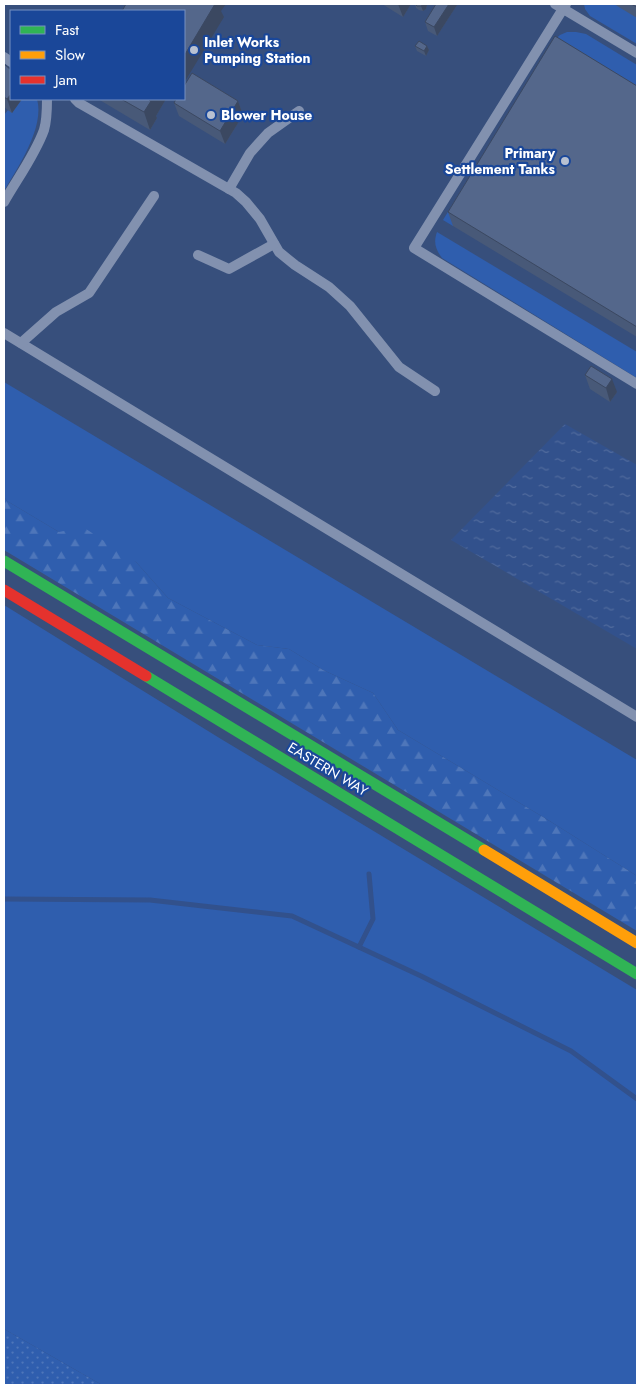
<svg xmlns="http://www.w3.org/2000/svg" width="641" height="1389" font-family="Jost,sans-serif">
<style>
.grass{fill:#2f5eae}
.forest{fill:url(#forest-firs)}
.park{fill:url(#park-dots)}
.water{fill:url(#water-ripples)}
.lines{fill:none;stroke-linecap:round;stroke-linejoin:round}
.stream{stroke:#32518c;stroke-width:5}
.lane{stroke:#8291af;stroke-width:10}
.fast{stroke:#30b455;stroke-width:11}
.slow{stroke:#ff9f0a;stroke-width:11}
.jam{stroke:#e5322d;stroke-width:11}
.wall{fill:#485978}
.shaded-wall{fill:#3b4861}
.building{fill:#54678b;stroke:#3b4861}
.poi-dot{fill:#b9c1d1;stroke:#1a4799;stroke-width:2}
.labels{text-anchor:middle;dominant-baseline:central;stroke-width:4.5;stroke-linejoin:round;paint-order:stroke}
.poi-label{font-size:14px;font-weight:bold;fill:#fff;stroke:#1a4799;text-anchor:start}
.street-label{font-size:14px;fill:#fff;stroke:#1a4799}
</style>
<defs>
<pattern id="forest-firs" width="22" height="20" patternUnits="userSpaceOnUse" patternTransform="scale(1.25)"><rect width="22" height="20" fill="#2f5eae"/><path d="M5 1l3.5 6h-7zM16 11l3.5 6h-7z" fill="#4e76ba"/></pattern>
<pattern id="park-dots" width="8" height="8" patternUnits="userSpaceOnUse" patternTransform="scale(1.25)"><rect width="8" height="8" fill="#2f5eae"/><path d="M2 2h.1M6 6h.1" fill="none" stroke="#4e76ba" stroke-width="1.8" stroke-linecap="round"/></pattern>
<pattern id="water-ripples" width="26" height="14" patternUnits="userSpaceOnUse" patternTransform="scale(1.25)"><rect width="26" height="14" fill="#32518c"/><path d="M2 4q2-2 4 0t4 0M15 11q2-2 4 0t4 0" fill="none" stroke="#516b9d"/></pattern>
</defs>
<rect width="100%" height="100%" fill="#374f7c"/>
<!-- grass -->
<g class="grass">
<path d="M584 4H637V44L590 16 585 9Z"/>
<path d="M567 32H576L586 34 637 65V96L453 226 443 220 551 43 560 35Z"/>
<path d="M22 99H37C45 127 18 167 4 191V115L8 110 12 112Z"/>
<path d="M437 232 637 352V378L442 258C436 250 433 243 437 232Z"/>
<path d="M4 382 637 760V876L548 820 398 730 373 693 323 670 289 649 257 645 168 598 136 562 59 532 7 501 4 497Z"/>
<path d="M4 605 221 739 637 990V1385H102L4 1329Z"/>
</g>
<!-- forest -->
<path class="forest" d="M4 497 7 501 59 532 83 527 136 562 168 598 257 645 289 649 323 670 373 693 398 730 548 820 637 876V931L4 550Z"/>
<!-- park -->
<path class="park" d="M4 1329 102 1385H4Z"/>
<!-- water -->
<path class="water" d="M565 424 637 465V649L451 540Z"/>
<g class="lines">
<!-- stream -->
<g class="stream">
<path d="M4 899 150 900 292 916 421 976 571 1051 637 1099"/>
<path d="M359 947 373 919 369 874"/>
</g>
<!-- lane -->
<g class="lane">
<path d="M555 4 637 53"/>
<path d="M566 4 414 248 637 384"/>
<path d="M4 57 11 62"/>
<path d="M75 99 79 103 236 193 246 202 260 219 279 252 295 265 329 287 350 306 399 367 435 391"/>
<path d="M229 189 250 153 268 133 299 111"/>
<path d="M4 202C17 179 35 155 44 130 47 120 47 109 47 99"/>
<path d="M198 255 229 269 274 244"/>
<path d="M4 333 637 717"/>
<path d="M21 343 56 312 89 293 154 196"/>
</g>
<!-- fast -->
<g class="fast">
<path d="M4 561 484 850"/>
<path d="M146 676 637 974"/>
</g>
<!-- slow -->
<path class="slow" d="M484 850 637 943"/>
<!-- jam -->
<path class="jam" d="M4 590 146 676"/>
</g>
<!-- wall -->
<g class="wall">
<path d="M382 4H411L403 17Z"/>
<path d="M415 4H427V5L426 9 423 11 419 10 416 8Z"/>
<path d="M614 4H637V18Z"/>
<path d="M457 5 437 36 428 31 425 22Z"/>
<path d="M415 46H427L429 50 426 56 417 51Z"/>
<path d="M4 64 11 99H22L12 113 4 107Z"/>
<path d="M637 86V337L453 226 448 212Z"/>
<path d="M98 99H166L156 116 157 118 150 130Z"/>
<path d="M238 101 243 115 225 144 179 116 174 103Z"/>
<path d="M585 375 617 392 610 402 590 389Z"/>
</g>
<!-- shaded-wall -->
<g class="shaded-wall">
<path d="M215 4H226L221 11 224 17 184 83V56Z"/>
<path d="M398 4H411L403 17Z"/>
<path d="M424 4H427V5L426 9 423 11 421 6Z"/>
<path d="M449 4H456L457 5 437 36 434 27Z"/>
<path d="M427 46 429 50 426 56 424 51Z"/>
<path d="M11 94V99H22L12 113 7 99Z"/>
<path d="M150 99H166L156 116 157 118 150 130 144 112Z"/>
<path d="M238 101 243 115 225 144 220 131Z"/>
<path d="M612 379 617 392 610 402 606 388Z"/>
</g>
<!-- building -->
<g class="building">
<path d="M126 4H215L184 56V11H122Z"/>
<path d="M415 4H424L421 6H417Z"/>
<path d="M436 4H449L434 27 425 22Z"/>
<path d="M631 4H637V7Z"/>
<path d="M555 36 637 86V327L448 212Z"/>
<path d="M419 41 427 46 424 51 415 46Z"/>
<path d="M4 64 11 70V94L7 99 4 97Z"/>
<path d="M192 73 238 101 220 131 174 103 176 99H184V86Z"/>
<path d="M121 99H150L149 100 151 101 144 112Z"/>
<path d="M591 366 612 379 606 388 585 375Z"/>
</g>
<!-- markers -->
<g class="poi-dot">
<circle cx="194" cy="50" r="5"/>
<circle cx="211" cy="115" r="5"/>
<circle cx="565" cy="161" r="5"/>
</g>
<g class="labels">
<!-- poi labels -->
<g class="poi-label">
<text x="204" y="42">Inlet Works<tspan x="204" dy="16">Pumping Station</tspan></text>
<text x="221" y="115">Blower House</text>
<text x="555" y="153" text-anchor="end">Primary<tspan x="555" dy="16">Settlement Tanks</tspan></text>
</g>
<!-- street labels -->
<g class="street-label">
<text transform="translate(328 769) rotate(31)">EASTERN WAY</text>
</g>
</g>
<!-- border -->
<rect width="641" height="1389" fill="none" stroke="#ffffff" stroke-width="10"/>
<!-- legend -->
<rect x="10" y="10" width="175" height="90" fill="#1a4799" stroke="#7691c2"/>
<rect x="20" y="26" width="25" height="8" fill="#30b455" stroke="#7691c2"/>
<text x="55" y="35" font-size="15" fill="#ffffff">Fast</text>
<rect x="20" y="51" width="25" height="8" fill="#ff9f0a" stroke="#7691c2"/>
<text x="55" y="60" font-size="15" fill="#ffffff">Slow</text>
<rect x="20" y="76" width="25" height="8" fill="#e5322d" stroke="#7691c2"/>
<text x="55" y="85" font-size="15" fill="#ffffff">Jam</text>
</svg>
